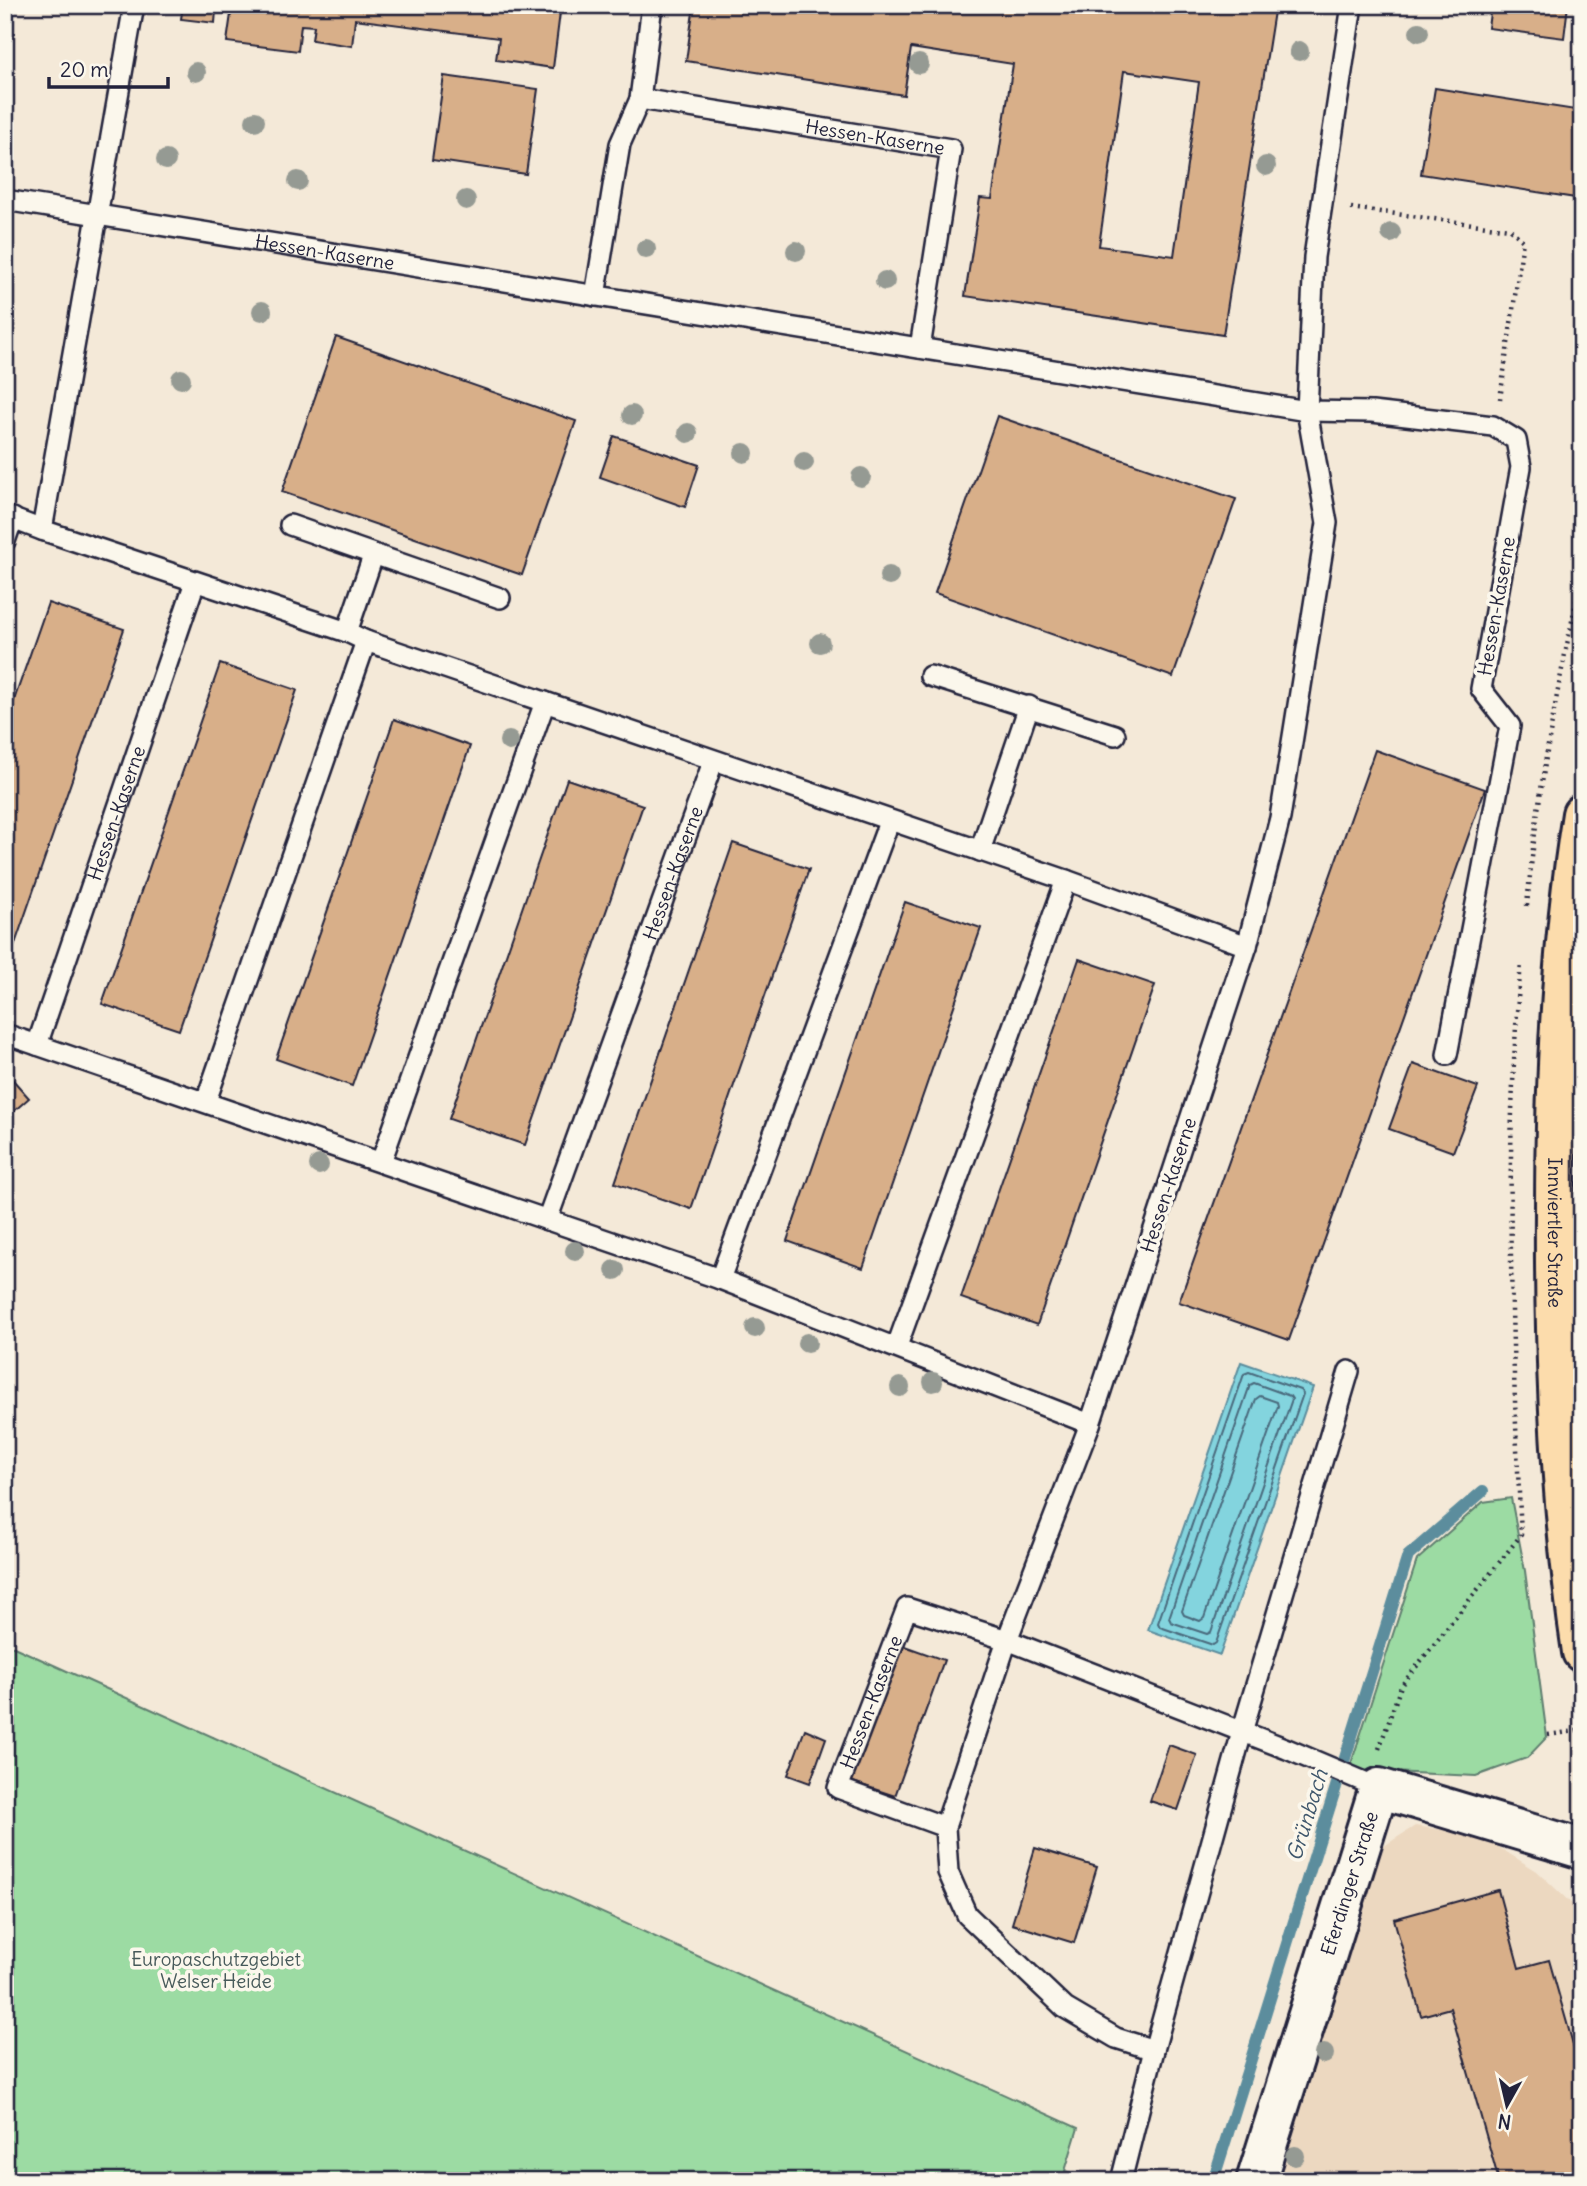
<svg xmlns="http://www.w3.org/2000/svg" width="1587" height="2186" font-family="Delius,sans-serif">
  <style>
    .built { fill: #ecd8c0 }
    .green { fill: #9cdba3; stroke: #5f7e6f; stroke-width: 2 }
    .water { fill: #83d4de; stroke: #5c8d9d; stroke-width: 2 }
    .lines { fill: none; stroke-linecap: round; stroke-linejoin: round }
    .shore { stroke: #49697c; stroke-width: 2 }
    .stream { stroke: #5c8d9d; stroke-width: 12 }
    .building { fill: #d8af89; stroke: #22223b; stroke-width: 2; fill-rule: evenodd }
    .service-casing { stroke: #22223b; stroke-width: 24 }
    .minor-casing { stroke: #22223b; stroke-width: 44 }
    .primary-casing { stroke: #22223b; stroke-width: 44 }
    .path { stroke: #22223b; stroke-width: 4.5; stroke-dasharray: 2 5; stroke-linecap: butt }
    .service { stroke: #fbf7ec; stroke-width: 19 }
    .minor { stroke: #fbf7ec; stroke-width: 38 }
    .primary { stroke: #fcdcac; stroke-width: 38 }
    .tree { fill: #959a93 }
    .labels { text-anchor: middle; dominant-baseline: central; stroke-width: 7; stroke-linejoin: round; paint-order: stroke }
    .street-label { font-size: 19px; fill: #22223b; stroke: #fbf7ec }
    .park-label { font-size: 19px; fill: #475a5a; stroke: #fbf7ec }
    .water-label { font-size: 21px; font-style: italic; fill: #3f576c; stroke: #fbf7ec }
  </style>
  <rect width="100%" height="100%" fill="#f4e9d8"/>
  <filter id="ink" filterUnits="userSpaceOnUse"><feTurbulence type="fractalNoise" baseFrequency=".0143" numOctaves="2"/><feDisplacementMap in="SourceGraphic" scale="14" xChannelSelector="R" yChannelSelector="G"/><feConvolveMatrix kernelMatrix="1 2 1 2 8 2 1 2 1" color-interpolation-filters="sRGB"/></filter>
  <g filter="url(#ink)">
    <path class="built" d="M1415,1826L1479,1835L1537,1871L1574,1906L1582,1919V2181H1277L1367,1857Z"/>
    <path class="green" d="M1511,1498L1525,1571L1547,1737L1527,1758L1476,1776L1349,1770L1417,1560L1483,1502Z
      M5,1643L1078,2128L1065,2171L1096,2181H5Z"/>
    <path class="water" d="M1241,1362L1313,1387L1220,1655L1148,1630Z"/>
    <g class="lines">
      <path class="shore" d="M1249,1372L1300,1390L1303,1394L1216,1643L1213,1645L1160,1627L1158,1623L1244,1374Z
        M1254,1383L1290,1396L1292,1399L1211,1632L1207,1634L1171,1622L1169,1618L1250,1385Z
        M1260,1396L1277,1402L1278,1406L1204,1618L1200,1621L1184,1615L1182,1611L1256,1399Z"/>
      <path class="stream" d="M1213,2181L1408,1556L1483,1491"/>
    </g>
    <path class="building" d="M183,5H561L553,68L496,60L499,38L355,19L352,46L312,40L314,26L301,25L298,51L227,42L231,14L216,11L215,23L181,19Z
      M694,5H1275L1223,335L965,296L980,198L992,199L1013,64L911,48L904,95L686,61ZM1124,71L1199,82L1174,256L1099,246Z
      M1491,5H1568L1564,38L1488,28Z
      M444,76L538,89L526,174L432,160Z
      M1435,88L1582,111V199L1421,174Z
      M336,337L576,421L522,575L282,492Z
      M997,416L1236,499L1173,677L935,593Z
      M614,436L699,465L685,507L600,477Z
      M48,603L124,629L6,970L5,726Z
      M220,664L297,690L179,1030L102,1004Z
      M394,719L470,746L352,1086L276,1059Z
      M1375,750L1485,789L1289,1340L1179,1302Z
      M567,779L643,805L525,1145L449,1119Z
      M733,843L809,869L691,1209L615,1183Z
      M905,902L981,928L863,1268L787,1241Z
      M1079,959L1155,985L1037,1325L961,1298Z
      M1413,1064L1478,1087L1453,1152L1389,1129Z
      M5,1071L29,1098L5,1119Z
      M896,1643L944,1660L895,1796L847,1780Z
      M805,1729L826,1738L810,1783L788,1775Z
      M1169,1745L1197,1755L1178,1810L1150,1801Z
      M1035,1848L1097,1867L1074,1943L1012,1924Z
      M1498,1890L1519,1968L1549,1960L1582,2076V2181H1499L1450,2008L1421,2016L1394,1919Z"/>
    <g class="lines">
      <g class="service-casing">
        <g id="service">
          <path d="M134,5L42,530L347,632L366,641L1066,880L1247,946"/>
          <path d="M1352,5L1314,257L1307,411L1327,523L1280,818L1247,946L1090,1424L1007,1640L1287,1749L1379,1788"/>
          <path id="s1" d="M640,99L951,149L920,348"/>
          <path id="s2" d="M5,200L1307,411L1372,412L1493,426L1516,440L1521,467L1481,689L1510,726L1447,1055"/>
          <path d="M595,296L620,144L640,99L652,5"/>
          <path d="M5,516L42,530"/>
          <path d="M290,525L500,598"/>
          <path d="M5,541L13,518"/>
          <path d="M347,632L373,556"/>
          <path d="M930,676L1115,735"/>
          <path d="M980,851L1029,706"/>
          <path d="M5,1034L720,1279L1090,1424"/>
          <path id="s3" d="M37,1045L195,582"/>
          <path d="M206,1101L366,641"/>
          <path d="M381,1162L545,702"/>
          <path id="s4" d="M547,1220L713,762"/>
          <path d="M720,1279L889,822"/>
          <path d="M897,1346L1066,880"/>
          <path id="s5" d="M945,1827L838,1788L907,1608L1007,1640L945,1827L948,1872L967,1915L1065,2008L1116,2038L1154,2050L1121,2181"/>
          <path d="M1154,2050L1242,1732L1349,1371"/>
        </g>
      </g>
      <g class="minor-casing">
        <g id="minor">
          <path id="s6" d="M1256,2181L1379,1788L1582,1849"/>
        </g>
      </g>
      <g class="primary-casing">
        <g id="primary">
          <path id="s7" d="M1582,814C1561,945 1555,1077 1555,1209C1554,1358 1560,1505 1582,1652"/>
        </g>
      </g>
      <path class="path" d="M1351,208L1510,229L1523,241L1500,399
        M1527,906C1537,795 1557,685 1582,576
        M1548,1735L1582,1730
        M1379,1749L1401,1686L1521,1535C1512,1344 1503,1155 1521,964"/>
      <use href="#service" class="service"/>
      <use href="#minor" class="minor"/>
      <use href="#primary" class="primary"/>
    </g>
    <g class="tree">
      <circle cx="1419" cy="32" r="10"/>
      <circle cx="1299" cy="51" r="10"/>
      <circle cx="919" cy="64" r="10"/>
      <circle cx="196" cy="72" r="10"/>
      <circle cx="255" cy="121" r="10"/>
      <circle cx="166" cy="160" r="10"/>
      <circle cx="1266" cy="166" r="10"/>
      <circle cx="298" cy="181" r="10"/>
      <circle cx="466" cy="200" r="10"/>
      <circle cx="1391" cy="233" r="10"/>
      <circle cx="646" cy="249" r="10"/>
      <circle cx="796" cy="251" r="10"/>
      <circle cx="885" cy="281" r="10"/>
      <circle cx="262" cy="311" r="10"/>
      <circle cx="181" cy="379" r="10"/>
      <circle cx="632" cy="415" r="10"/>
      <circle cx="688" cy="433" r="10"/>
      <circle cx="744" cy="453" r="10"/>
      <circle cx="804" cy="462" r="10"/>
      <circle cx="861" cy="477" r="10"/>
      <circle cx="889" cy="576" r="10"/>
      <circle cx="820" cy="643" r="10"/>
      <circle cx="509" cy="741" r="10"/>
      <circle cx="319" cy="1165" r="10"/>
      <circle cx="575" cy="1251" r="10"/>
      <circle cx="615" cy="1270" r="10"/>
      <circle cx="755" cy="1328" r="10"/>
      <circle cx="807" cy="1343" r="10"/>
      <circle cx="933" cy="1382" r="10"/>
      <circle cx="900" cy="1387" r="10"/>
      <circle cx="1324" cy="2054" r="10"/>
      <circle cx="1295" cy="2156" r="10"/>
    </g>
  </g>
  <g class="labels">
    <g class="street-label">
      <text stroke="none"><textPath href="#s1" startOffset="238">Hessen-Kaserne</textPath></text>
      <text stroke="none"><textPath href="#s2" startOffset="324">Hessen-Kaserne</textPath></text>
      <text transform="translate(1496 606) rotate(-80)">Hessen-Kaserne</text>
      <text stroke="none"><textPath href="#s3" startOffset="245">Hessen-Kaserne</textPath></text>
      <text stroke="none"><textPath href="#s4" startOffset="369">Hessen-Kaserne</textPath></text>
      <text transform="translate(1168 1185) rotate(-72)">Hessen-Kaserne</text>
      <text stroke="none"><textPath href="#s7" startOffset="420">Innviertler Straße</textPath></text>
      <text stroke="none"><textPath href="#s5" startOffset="206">Hessen-Kaserne</textPath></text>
      <text stroke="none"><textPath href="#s6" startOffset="312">Eferdinger Straße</textPath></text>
    </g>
    <g class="park-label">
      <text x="216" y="1959">Europaschutzgebiet<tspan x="216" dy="22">Welser Heide</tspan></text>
    </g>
    <g class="water-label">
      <text transform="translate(1307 1815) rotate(-73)">Grünbach</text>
    </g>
  </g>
  <rect width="1587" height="2186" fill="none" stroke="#fbf7ec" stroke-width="28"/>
  <rect x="14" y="14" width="1559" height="2158" fill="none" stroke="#22223b" stroke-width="2.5" filter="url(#ink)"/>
  <g transform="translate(1507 2105) rotate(188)" stroke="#fbf7ec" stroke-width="5" paint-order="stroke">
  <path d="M0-5L12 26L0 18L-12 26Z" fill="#22223b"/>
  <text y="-10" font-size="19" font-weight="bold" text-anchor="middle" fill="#22223b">N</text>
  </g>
  <path d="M49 77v10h119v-10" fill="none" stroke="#22223b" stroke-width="3.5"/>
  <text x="60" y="77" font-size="21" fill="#22223b" stroke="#fbf7ec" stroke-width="5" paint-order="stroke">20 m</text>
</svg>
